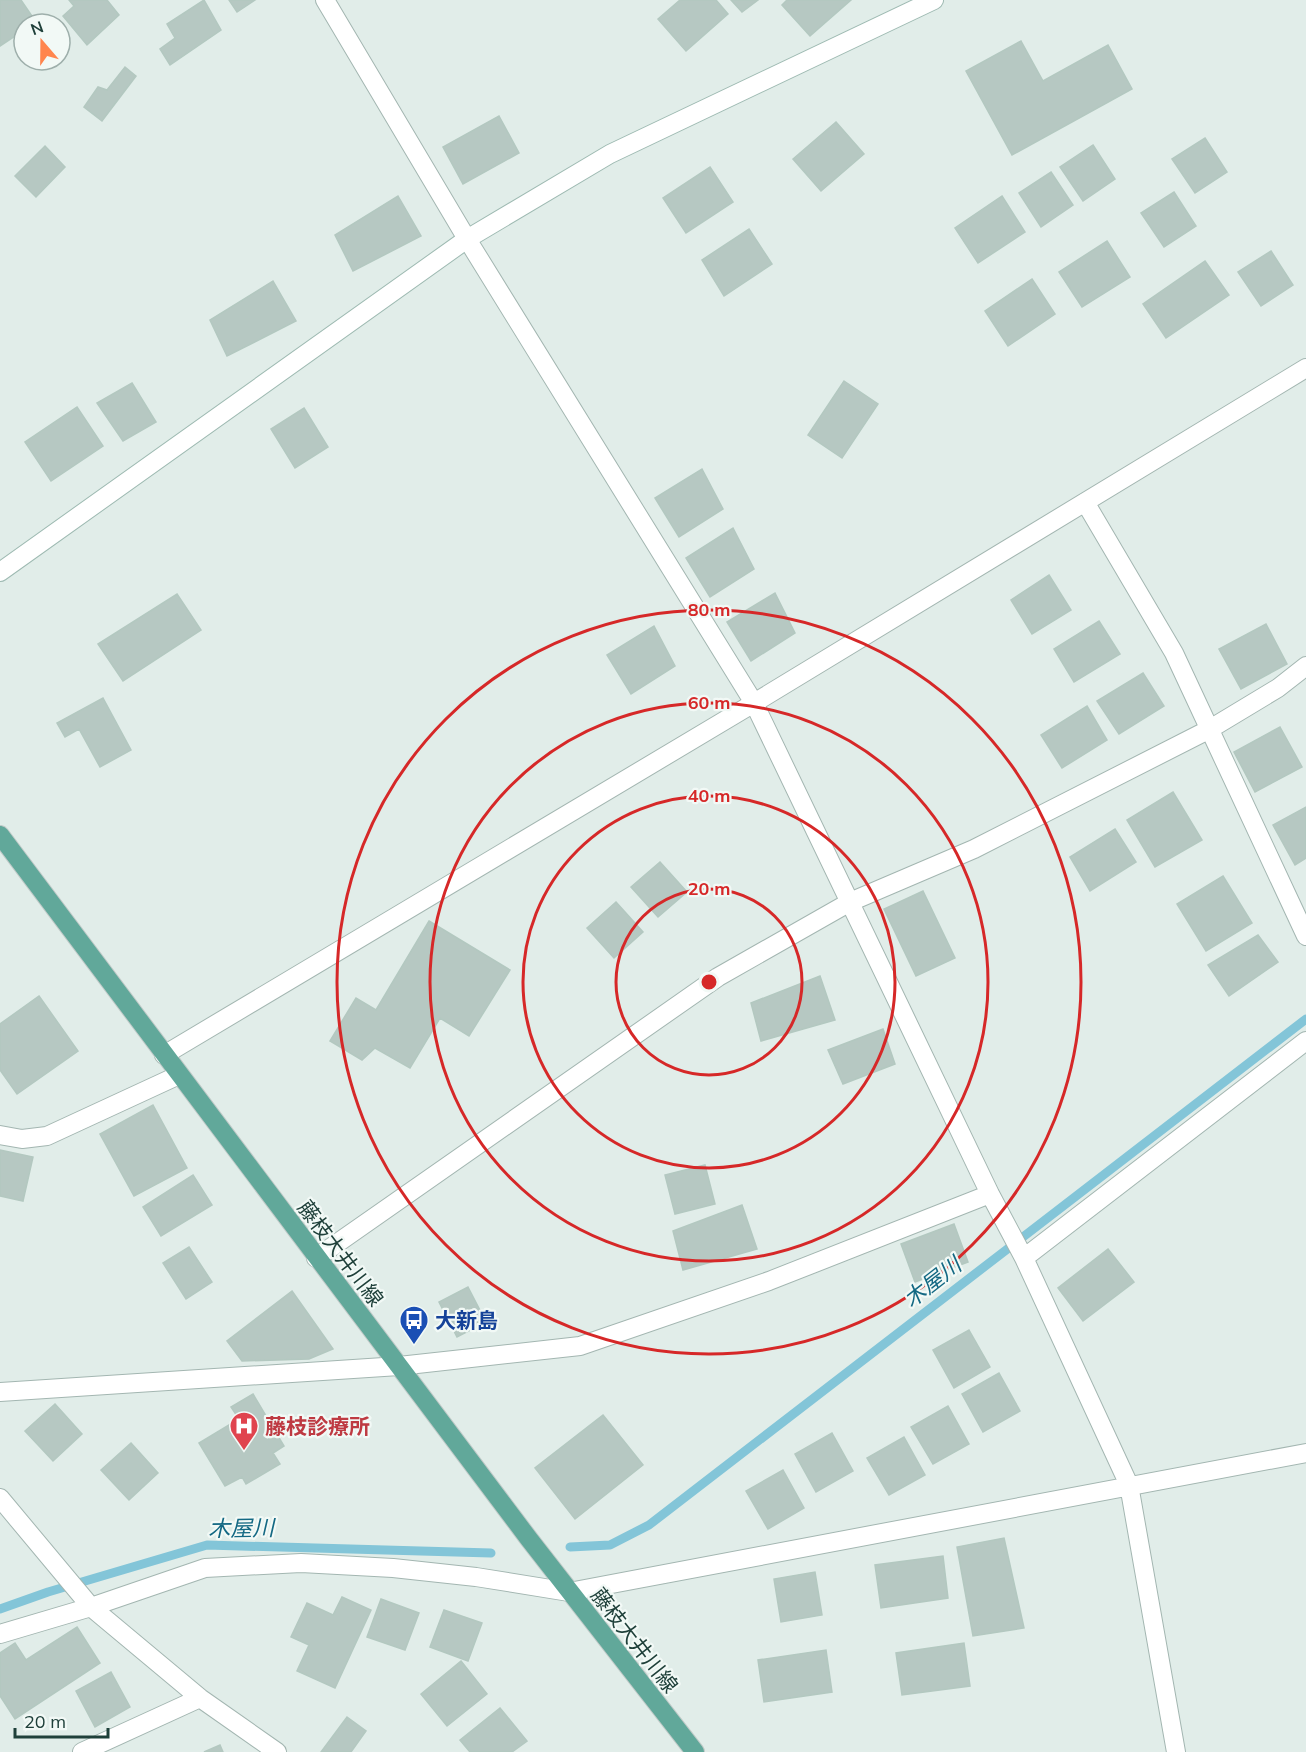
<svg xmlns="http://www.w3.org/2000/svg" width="1306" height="1752" font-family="Mulish,'Noto Sans JP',sans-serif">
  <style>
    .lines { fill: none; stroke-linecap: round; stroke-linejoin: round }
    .stream { stroke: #83c5d8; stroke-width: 9 }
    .building { fill: #b6c8c2; stroke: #b3c8c0; stroke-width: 1.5 }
    .street-casing { stroke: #a3b6b1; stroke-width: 20 }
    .secondary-casing { stroke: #9ebab2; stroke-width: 20 }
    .primary-casing { stroke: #c0cac8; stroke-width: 20 }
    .street { stroke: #fff; stroke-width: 18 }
    .secondary { stroke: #fff; stroke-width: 18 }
    .primary { stroke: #61a89a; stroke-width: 18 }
    .ring { fill: none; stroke: #d62828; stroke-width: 3 }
    .labels { text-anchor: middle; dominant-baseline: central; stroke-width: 4.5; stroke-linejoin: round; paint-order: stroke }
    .street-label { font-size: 21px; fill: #1f403a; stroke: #f2f9f6 }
    .transit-label { font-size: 21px; font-weight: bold; fill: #164399; stroke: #f2f9f6; text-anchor: start }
    .health-label { font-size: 21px; font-weight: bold; fill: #be3a42; stroke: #f2f9f6; text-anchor: start }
    .water-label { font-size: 22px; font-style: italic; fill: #136883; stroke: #f2f9f6 }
    .centre { fill: #d62828; stroke: #f2f9f6; stroke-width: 3 }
    .ring-label { font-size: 18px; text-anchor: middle; font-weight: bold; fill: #d62828; stroke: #f2f9f6; stroke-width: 4.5; stroke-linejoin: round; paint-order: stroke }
  </style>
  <rect width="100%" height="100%" fill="#e1ede9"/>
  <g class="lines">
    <path class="stream" d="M570,1547L610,1545L649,1525L1306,1019
      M0,1609L48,1592L207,1545L491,1553"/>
  </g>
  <path class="building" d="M0,0H21L36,22L32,24H24V30L0,46Z
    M69,0H107L119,15L87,45L63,16L74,6Z
    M204,0L221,30L170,65L160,49L175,38L167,24Z
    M229,0H255L237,12Z
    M680,0H716L728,14L686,51L658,19Z
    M731,0H758L742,12Z
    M787,0H851L810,36L782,5Z
    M1021,41L1043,81L1108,45L1132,89L1012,155L966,71Z
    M125,67L136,76L102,121L84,107L98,87L107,90Z
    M499,116L519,153L463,184L443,147Z
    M836,122L864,154L821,191L793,159Z
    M1205,138L1227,172L1195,193L1172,159Z
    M1093,145L1115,179L1083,201L1060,167Z
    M45,146L65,167L36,197L15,176Z
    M710,167L733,202L686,233L663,198Z
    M1051,172L1073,205L1041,227L1019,193Z
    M1174,192L1196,226L1164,247L1141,213Z
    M398,196L421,236L353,271L335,235Z
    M1002,196L1025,232L978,263L955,228Z
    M749,229L772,264L724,296L702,260Z
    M1107,241L1130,277L1082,307L1059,272Z
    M1271,251L1293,285L1261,306L1238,272Z
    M1205,261L1229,295L1166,338L1143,304Z
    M1032,279L1055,314L1008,346L985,311Z
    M273,281L296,321L227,356L210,320Z
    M844,381L878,404L842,458L808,435Z
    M132,383L156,422L123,441L97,403Z
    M77,407L103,446L51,481L25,442Z
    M304,408L328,447L295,468L271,429Z
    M702,469L723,509L679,537L655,498Z
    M733,528L754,569L710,597L686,558Z
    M1049,575L1071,610L1032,634L1011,600Z
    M775,593L795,633L751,661L727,622Z
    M177,594L201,630L123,681L98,644Z
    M1099,621L1120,654L1074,682L1054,649Z
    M1266,624L1287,664L1241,689L1219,649Z
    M654,626L675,666L631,694L607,655Z
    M1143,673L1164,706L1119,734L1097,701Z
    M103,698L131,750L100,767L79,729L65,737L57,723Z
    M1087,706L1107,740L1062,768L1041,735Z
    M1280,727L1302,767L1255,792L1234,752Z
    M1173,792L1202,840L1155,867L1127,820Z
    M1306,807V858L1295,865L1273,825Z
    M1115,829L1136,862L1090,891L1070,857Z
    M660,862L687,892L658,917L631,887Z
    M1223,876L1252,923L1206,951L1177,904Z
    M923,891L955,958L916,976L884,909Z
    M616,902L643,932L614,958L587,928Z
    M429,921L510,970L469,1036L440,1018L410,1068L375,1048L362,1060L330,1041L356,998L376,1010Z
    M1258,935L1278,962L1229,996L1208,965Z
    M820,976L835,1020L761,1041L751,1003Z
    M39,996L78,1051L17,1094L0,1070V1024Z
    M883,1029L895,1064L843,1084L828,1050Z
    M153,1105L187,1168L134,1196L100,1134Z
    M0,1150L33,1157L23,1201L0,1196Z
    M705,1165L715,1204L675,1214L665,1175Z
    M193,1175L212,1205L161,1236L143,1207Z
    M742,1205L757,1249L683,1270L673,1231Z
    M954,1224L968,1262L915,1282L901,1244Z
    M189,1247L212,1282L186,1299L163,1263Z
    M1108,1249L1134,1282L1083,1321L1058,1288Z
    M468,1287L486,1322L457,1337L439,1302Z
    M292,1291L333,1349L309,1359L242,1361L227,1341Z
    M969,1330L990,1367L954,1388L933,1350Z
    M999,1373L1020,1411L983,1432L962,1394Z
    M253,1394L284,1446L273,1453L280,1464L246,1484L242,1477L225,1486L199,1443L239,1419L231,1407Z
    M55,1404L82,1434L53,1461L25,1431Z
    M948,1406L969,1444L933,1464L911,1427Z
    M603,1415L643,1465L575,1519L535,1468Z
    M832,1433L853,1471L816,1492L795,1454Z
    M904,1437L925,1475L889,1495L867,1458Z
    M131,1443L158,1473L129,1500L101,1470Z
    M783,1470L804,1508L768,1529L746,1491Z
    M1004,1538L1024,1628L973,1636L957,1547Z
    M943,1556L948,1598L881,1608L875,1565Z
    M815,1572L822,1615L781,1622L774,1579Z
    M342,1597L371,1610L335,1688L297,1671L309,1645L291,1637L307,1603L333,1615Z
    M381,1599L419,1613L405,1650L367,1637Z
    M444,1610L482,1623L468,1661L430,1647Z
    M77,1627L100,1663L15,1719L0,1696V1653L15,1643L26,1660Z
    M964,1643L970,1686L902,1695L896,1653Z
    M826,1650L832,1692L764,1702L758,1660Z
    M461,1661L487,1694L447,1726L421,1694Z
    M111,1672L130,1707L95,1727L76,1691Z
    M500,1708L527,1741L512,1752H470L460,1740Z
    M347,1717L366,1731L351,1752H321Z
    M220,1745L223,1752H204Z"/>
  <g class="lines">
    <g class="street-casing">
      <path id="street" d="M325,0L467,239L754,703L990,1194L1024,1258L1129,1485L1176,1752
        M1085,502L1174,653L1306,936
        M164,1055L754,703L1306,368
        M0,1135L22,1139L47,1136L179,1075
        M316,1258L718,977L850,902L974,849L1210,729L1278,688L1306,666
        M1024,1258L1306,1041
        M0,1392L399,1366L580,1346L769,1281L990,1194
        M0,1498L91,1607L200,1698L277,1752
        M0,1634L91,1607L205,1568L301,1563L393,1568L476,1577L569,1592L1306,1453
        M82,1752L200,1698"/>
    </g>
    <g class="secondary-casing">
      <path id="secondary" d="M0,572L467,239L610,154L934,0"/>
    </g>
    <g class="primary-casing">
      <path id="primary" d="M0,835L529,1539L695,1752"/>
    </g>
    <use href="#street" class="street"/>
    <use href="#secondary" class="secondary"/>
    <use href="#primary" class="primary"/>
  </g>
  <g class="ring">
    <circle cx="709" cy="982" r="93"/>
    <circle cx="709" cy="982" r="186"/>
    <circle cx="709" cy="982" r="279"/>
    <circle cx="709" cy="982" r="372"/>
  </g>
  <defs>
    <g id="bus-pin" transform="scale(1.5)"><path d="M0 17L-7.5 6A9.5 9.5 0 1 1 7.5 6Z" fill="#1a4fb4" stroke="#f2f9f6"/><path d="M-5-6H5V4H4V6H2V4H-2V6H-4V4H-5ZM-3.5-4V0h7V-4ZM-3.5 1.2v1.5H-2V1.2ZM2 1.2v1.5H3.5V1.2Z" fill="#fff"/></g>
    <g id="hospital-pin" transform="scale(1.5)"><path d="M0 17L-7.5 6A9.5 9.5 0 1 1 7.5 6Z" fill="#e0444e" stroke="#f2f9f6"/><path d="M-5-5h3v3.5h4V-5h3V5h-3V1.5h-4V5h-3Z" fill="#fff"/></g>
  </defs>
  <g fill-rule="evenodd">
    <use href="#bus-pin" x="414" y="1320"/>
    <use href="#hospital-pin" x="244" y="1426"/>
  </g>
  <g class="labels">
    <g class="street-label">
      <text transform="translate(341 1253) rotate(53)">藤枝大井川線</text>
      <text transform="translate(635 1640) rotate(52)">藤枝大井川線</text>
    </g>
    <g class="transit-label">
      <text x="435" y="1320">大新島</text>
    </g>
    <g class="health-label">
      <text x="265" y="1426">藤枝診療所</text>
    </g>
    <g class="water-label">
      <text transform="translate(932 1282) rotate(-38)">木屋川</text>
      <text transform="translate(241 1528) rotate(-1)">木屋川</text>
    </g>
  </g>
  <circle cx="709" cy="982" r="9" class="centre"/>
  <g class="ring-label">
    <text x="709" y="616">80 m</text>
    <text x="709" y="709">60 m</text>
    <text x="709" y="802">40 m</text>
    <text x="709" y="895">20 m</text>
  </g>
  <g transform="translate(42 42) rotate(340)"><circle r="28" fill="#f2f9f6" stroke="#9eafab" stroke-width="1.5"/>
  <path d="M0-4.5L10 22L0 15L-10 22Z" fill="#ff854e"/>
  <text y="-9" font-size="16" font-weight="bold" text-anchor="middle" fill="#1f403a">N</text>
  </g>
  <path d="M15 1728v9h93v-9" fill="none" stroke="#1f403a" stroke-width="3"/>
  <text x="24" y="1728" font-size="18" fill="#1f403a" stroke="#f2f9f6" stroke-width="4.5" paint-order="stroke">20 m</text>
</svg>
